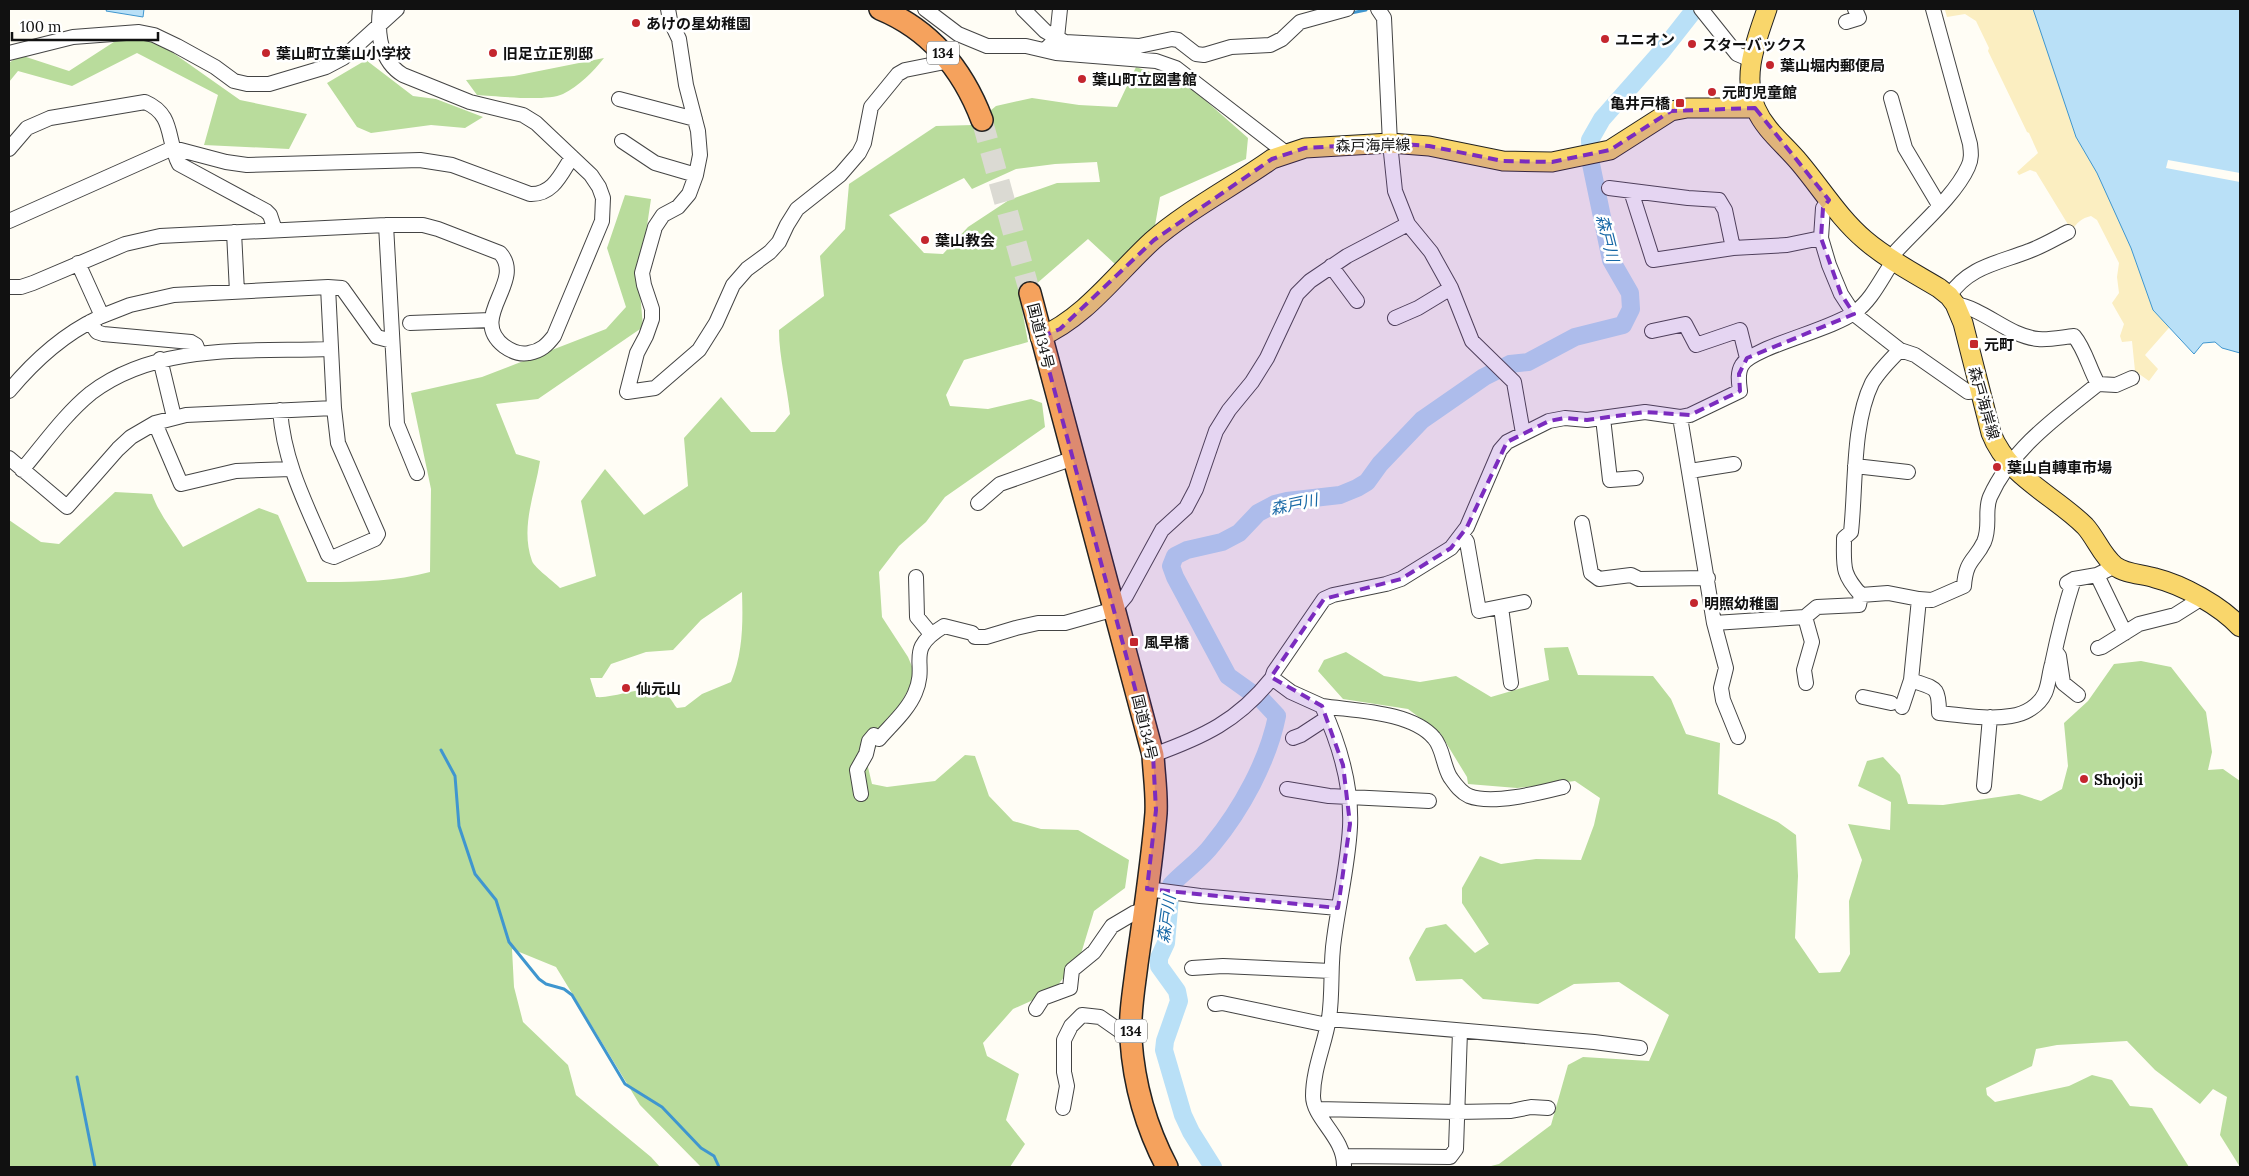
<svg xmlns="http://www.w3.org/2000/svg" width="2249" height="1176" font-family="Lora,'Noto Sans JP',serif">
  <style>
    .forest { fill: #b9dc9c; fill-rule: evenodd }
    .sand { fill: #fbeec1 }
    .water { fill: #b9e0f7; stroke: #3f96cf }
    .pier { fill: #fffdf5 }
    .lines { fill: none; stroke-linecap: round; stroke-linejoin: round }
    .stream { stroke: #3f96cf; stroke-width: 3 }
    .river { stroke: #b9e0f7; stroke-width: 18 }
    .highway-tunnel { stroke: #dbdad3; stroke-width: 21; stroke-dasharray: 21 11; stroke-linecap: butt }
    .minor-casing { stroke: #444; stroke-width: 16 }
    .major-casing { stroke: #222; stroke-width: 21 }
    .highway-casing { stroke: #222; stroke-width: 24 }
    .minor { stroke: #fff; stroke-width: 14 }
    .major { stroke: #f9d66b; stroke-width: 19 }
    .highway { stroke: #f5a25d; stroke-width: 21 }
    .marked { fill: #7b2cbf; fill-opacity: 0.2; stroke: #7b2cbf; stroke-width: 4; stroke-dasharray: 10 6; stroke-linejoin: round }
    .poi-dot { fill: #c4262e; stroke: #fff; stroke-width: 2 }
    .labels { text-anchor: middle; dominant-baseline: central; stroke-width: 5; stroke-linejoin: round; paint-order: stroke }
    .shield { fill: #fff; stroke: #585858; stroke-width: 1 }
    .shield-label { font-size: 14px; font-weight: bold; fill: #111 }
    .poi-label { font-size: 15px; font-weight: bold; fill: #111; stroke: #fff; text-anchor: start }
    .street-label { font-size: 15px; fill: #111; stroke: #fff }
    .water-label { font-size: 16px; font-style: italic; fill: #1768a6; stroke: #fff }
  </style>
  <rect width="100%" height="100%" fill="#fffdf5"/>
  <path class="forest" d="M120,38H152L240,100L307,114L289,149L204,145L218,95L137,53L72,86L18,71L9,82V63L20,55L69,71Z
    M604,58C593,72 579,86 563,94C546,102 497,96 477,95L466,80L514,76Z
    M366,60L413,96L436,99L483,117L465,128L431,125L371,133L357,127L327,83Z
    M1136,67L1189,86L1248,138L1246,159L1160,197L1154,231L1115,264L1088,239L1020,298L1028,342L964,360L946,395L950,406L988,409L1031,399L1042,403L1045,427L945,497L926,522L899,546L879,572L882,617L908,657L916,676L867,763L872,784L887,787L935,781L965,755L975,756L989,796L1013,821L1041,829L1078,830L1129,860L1125,888L1094,911L1080,957L1053,991L1013,1009L983,1043L987,1056L1019,1074L1006,1120L1025,1144L1010,1167H701L640,1105L556,967L512,949L514,987L523,1022L568,1065L576,1095L651,1157L660,1167H9V520L41,542L59,544L115,492L152,494C159,514 172,529 183,547L259,508L278,515L307,582C348,582 390,583 430,572L431,489L411,393L482,377L606,329L626,307L607,248L625,195L651,199L639,280L643,327L538,399L496,404L516,454L540,461C535,494 520,527 532,561C535,568 553,581 560,588L596,576L581,501L605,469L644,515L688,486L684,438L721,397L751,432H775L790,414C787,385 779,358 779,330L824,296L820,256L845,229L849,184L936,126L973,125L996,106L1032,98L1079,105L1117,107ZM1097,162L1100,182L1057,183L1009,200L968,227L943,254L924,253L889,215L964,178L972,189L1016,169L1055,164ZM742,592C743,623 743,653 731,682L702,694L685,707L677,708C674,705 671,698 667,695C647,681 618,699 596,697L590,678H602L611,664L646,652L673,650L701,620Z
    M1568,647L1578,675L1653,676L1671,699L1686,734L1720,743L1718,794L1778,822L1796,835L1798,876L1795,938L1819,973L1840,972L1850,954L1849,901L1862,860L1848,824L1890,830L1891,802L1858,786L1867,761L1883,757L1900,775L1908,804L1943,805L2019,794L2041,801L2062,789L2068,766L2064,723L2088,701L2114,664L2141,661L2171,667L2206,712L2212,752L2208,770L2223,769L2240,781V1167L2220,1135L2227,1097L2213,1089L2200,1104L2155,1070L2127,1041L2057,1045L2036,1049L2032,1066L1986,1088L1987,1095L1995,1102L2069,1086L2092,1075L2112,1080L2130,1106L2152,1108L2189,1167H1487L1499,1164L1551,1125L1568,1065L1583,1057L1649,1061L1669,1015L1619,982L1574,984L1538,1004L1483,999L1462,979L1416,981L1409,958L1426,928L1446,924L1475,953L1489,944L1462,903V888L1480,856L1501,864L1536,859L1581,860L1594,825L1600,798L1575,781L1517,788L1468,784L1467,777L1440,733L1408,709L1343,699L1318,671L1324,660L1346,652L1384,676L1420,682L1456,676L1491,697L1549,680L1544,648Z"/>
  <path class="sand" d="M1950,9H2047L2175,321L2145,355L2158,369L2149,381L2135,371L2132,341L2122,342L2120,336L2124,324L2112,303L2119,293L2117,277L2119,263L2097,220L2091,216C2082,218 2076,223 2072,231L2036,172L2030,170L2019,175L2017,172L2038,153L2029,133L2027,132L1988,51L1989,48L1976,21L1965,14L1947,17L1945,10Z"/>
  <path class="water" d="M107,9H144L143,17L106,11Z
    M2033,9H2240V353L2222,348L2215,342L2203,343L2194,354L2153,310L2131,248L2097,173L2076,137Z"/>
  <path class="pier" d="M2168,160L2240,173V182L2166,168Z"/>
  <g class="lines">
    <path class="stream" d="M1351,13L1366,10
      M441,750L455,776L459,826L475,874L496,900L509,942L539,979L546,984L564,989L572,995L625,1084L662,1107L701,1148L714,1156L719,1167
      M77,1077L95,1167
      M1209,1167L1213,1166"/>
    <path class="river" d="M1213,1167L1191,1132L1183,1115L1164,1050L1165,1041L1179,1001L1177,991L1159,966V958L1166,943L1171,885C1184,871 1201,860 1212,845C1241,810 1268,761 1277,716L1263,701L1228,676L1175,577L1171,566L1175,556L1187,550L1222,542L1239,533L1258,513L1275,504L1287,501L1340,495L1357,488L1367,482L1380,464L1422,420L1484,377L1510,364L1528,362L1575,337L1623,325L1631,309L1630,293L1611,260L1591,164L1590,140L1602,119L1662,51L1695,9"/>
    <path class="highway-tunnel" d="M982,120L1030,293"/>
    <g class="minor-casing">
      <path id="minor" d="M668,9L670,20L679,39L686,85L698,131L700,155L696,175L689,194L678,207L663,215L655,227L642,273L644,285L652,309V319L646,336L637,353L627,392L655,388L699,350L716,323L733,285L747,269L770,252L779,242L787,225L797,209L840,175L859,153L864,143L871,107L898,74L905,70L950,61
        M925,9L958,34L987,46H1026L1056,53L1156,61L1176,68L1286,153
        M1023,9L1045,31L1057,38L1060,9
        M1378,9L1384,18L1390,143L1395,191L1408,224L1431,252L1451,288L1472,341L1514,382L1523,433
        M1701,9L1737,54L1751,60
        M1846,22L1859,18L1855,9
        M1046,49L1057,38L1065,42L1139,46L1172,39L1178,40L1196,54L1204,55L1231,47L1270,45L1282,39L1300,22L1347,9
        M9,53L73,37L139,32L154,35L177,46L215,67L234,81L247,84H269L326,67L343,58L397,9
        M1891,98L1905,148L1939,205
        M619,99L695,119
        M622,141L655,163L696,175
        M9,149L27,128L50,118L145,102C175,115 166,139 179,164L266,211L270,215L275,230
        M1609,188L1688,198L1719,200L1725,210L1733,248L1787,245L1821,238
        M1631,191L1653,260L1733,248
        M1829,200L1823,208L1821,238L1829,265L1841,294L1854,314L1900,350L1915,355L1968,392L1980,391
        M9,221L173,148L226,162L247,165L420,160L452,165L530,194C553,195 561,174 572,157
        M386,225L397,424L417,473
        M234,232L237,292
        M1890,258C1913,231 1954,198 1968,167C1972,159 1971,152 1970,144L1933,9
        M78,263L102,316L130,305L174,295L328,287L334,408L338,443L378,534L375,539L334,557L328,555C307,506 284,464 280,410
        M1331,266L1357,301
        M9,287H21L33,283L125,244L160,236L386,225H423L438,229L500,253C526,282 467,317 504,346C511,351 520,355 529,353C541,351 547,345 554,336L602,221L603,198L599,187L591,175L536,123L523,115L470,102L403,75C380,61 377,33 380,9
        M328,287L342,288L377,337L392,341
        M1949,296C1969,266 1999,263 2029,251C2043,246 2056,238 2068,232
        M1955,304C1985,309 2008,336 2038,339C2050,340 2063,337 2074,336C2085,349 2089,368 2098,384L2116,385L2132,378
        M1395,318L1418,308L1451,288
        M90,322L97,332L103,334L191,342L196,345L199,353
        M410,323L491,320
        M1652,331L1685,324L1696,345L1740,330L1747,358
        M160,359L174,417
        M9,391C34,361 62,335 98,318
        M1680,417L1714,623L1726,668L1721,688L1723,700L1738,737
        M1603,418L1610,480L1636,478
        M155,423L181,484L236,471L291,469
        M9,458L67,507L118,449L131,437L155,423L186,415L334,408
        M1855,466L1908,472
        M22,470C44,444 65,414 91,393C158,342 251,352 331,349
        M1690,471L1734,464
        M978,503L1000,484L1074,458
        M1582,523L1591,573L1599,579L1631,575L1639,579L1708,578
        M1462,534L1467,542L1479,611L1524,602
        M2097,575L2125,633
        M916,577L917,617L931,634
        M2067,583L2074,579L2097,575L2115,566
        M1861,595L1888,593L1919,599
        M1501,607L1511,683
        M1805,617L1817,607L1859,605L1861,595C1841,573 1844,566 1844,538L1851,532C1856,487 1852,424 1872,383C1879,371 1890,360 1900,350
        M1714,623L1805,617L1812,642L1804,670L1806,683
        M2098,648L2102,647L2139,624L2175,615L2202,598
        M2056,652L2059,656L2063,683L2078,695
        M1272,678L1274,672L1324,599L1333,595L1386,584L1401,579L1451,548L1467,527L1500,450L1507,442L1549,421L1565,418L1587,420L1645,412L1680,417L1690,415L1740,391C1739,383 1737,373 1742,365C1752,347 1832,330 1855,312C1872,300 1882,277 1894,260
        M1911,680C1935,689 1939,685 1939,713C1962,715 1988,720 2011,716C2025,714 2039,706 2045,693C2049,684 2049,674 2052,664C2058,635 2065,607 2074,579
        M1863,697L1891,703
        M1322,706C1354,711 1411,711 1434,738C1443,748 1443,765 1450,777C1455,784 1460,792 1469,796C1492,805 1539,793 1563,787
        M1902,707L1911,680L1919,599L1932,600L1964,586C1966,559 1975,561 1984,542C1991,525 1984,511 1990,497C2012,448 2058,416 2098,384
        M1293,738L1301,735L1327,718
        M1153,755C1203,737 1238,721 1272,678L1291,692L1322,706C1339,743 1352,785 1350,827C1348,865 1339,901 1334,939C1330,965 1333,992 1329,1018C1325,1044 1313,1069 1313,1096C1313,1119 1345,1137 1344,1167
        M1984,786L1990,717
        M1287,789L1329,796L1429,801
        M861,794L857,770L866,754L869,741L874,735L879,739C891,725 908,710 915,693C929,661 903,651 944,626L972,633L975,637H986L1016,628L1038,623H1065L1115,609L1126,596L1162,530L1186,508L1196,489L1216,431L1229,410L1252,382L1267,358L1297,294L1310,281L1347,256L1408,224
        M1147,889L1200,896L1338,908
        M1192,968L1223,966L1331,971
        M1215,1004L1222,1003L1327,1025
        M1036,1009L1043,998L1070,988L1072,970L1094,952L1112,926L1134,913L1144,910
        M1329,1019L1594,1042L1640,1048
        M1063,1108L1067,1086L1064,1072V1040L1071,1026L1082,1015L1100,1017L1130,1038
        M1317,1109L1457,1112L1511,1111L1531,1107L1548,1108
        M1344,1156L1450,1157L1456,1149L1460,1031"/>
    </g>
    <g class="major-casing">
      <path id="major" d="M1767,9C1757,39 1741,76 1756,109C1765,130 1784,144 1799,162C1821,188 1839,218 1865,240C1887,259 1914,273 1939,288L1949,296L1955,304L1963,323L1991,433C2008,477 2054,495 2085,526C2096,538 2102,556 2115,566C2125,574 2143,574 2155,578C2183,585 2221,606 2240,627
        M1040,337C1085,318 1117,273 1152,241C1186,211 1234,186 1272,159L1305,148L1390,143L1429,146L1503,161L1552,162L1610,150L1671,111L1687,108H1755"/>
    </g>
    <g class="highway-casing">
      <path id="highway" d="M880,9C931,30 963,70 982,120
        M1030,293L1153,755C1154,775 1157,793 1156,813C1152,863 1144,914 1137,964C1134,989 1129,1015 1131,1040C1134,1085 1146,1127 1167,1167"/>
    </g>
    <use href="#minor" class="minor"/>
    <use href="#major" class="major"/>
    <use href="#highway" class="highway"/>
  </g>
  <path class="marked" d="M1755,108L1829,200L1823,208L1821,238L1841,294L1854,314L1747,358L1739,374L1740,391L1690,415L1645,412L1587,420L1565,418L1549,421L1507,442L1467,527L1451,548L1401,579L1324,599L1271,677L1322,706L1343,765L1350,824L1338,908L1147,889L1156,810L1153,755L1040,337L1060,329L1154,240L1272,159L1305,148L1390,143L1429,146L1503,161L1552,162L1610,150L1671,111Z"/>
  <g class="poi-dot">
    <circle cx="636" cy="23" r="5"/>
    <circle cx="1605" cy="39" r="5"/>
    <circle cx="1692" cy="44" r="5"/>
    <circle cx="266" cy="53" r="5"/>
    <circle cx="493" cy="53" r="5"/>
    <circle cx="1770" cy="65" r="5"/>
    <circle cx="1082" cy="79" r="5"/>
    <circle cx="1712" cy="92" r="5"/>
    <rect x="1675" y="98" width="10" height="10" rx="2.5"/>
    <circle cx="925" cy="240" r="5"/>
    <rect x="1969" y="339" width="10" height="10" rx="2.5"/>
    <circle cx="1997" cy="467" r="5"/>
    <circle cx="1694" cy="603" r="5"/>
    <rect x="1129" y="637" width="10" height="10" rx="2.5"/>
    <circle cx="626" cy="688" r="5"/>
    <circle cx="2084" cy="779" r="5"/>
  </g>
  <g class="labels">
    <g class="shield">
      <rect x="927" y="41.5" width="32" height="23" rx="4"/>
      <rect x="1115" y="1019.5" width="32" height="23" rx="4"/>
    </g>
    <g class="shield-label">
      <text x="943" y="53">134</text>
      <text x="1131" y="1031">134</text>
    </g>
    <g class="poi-label">
      <text x="646" y="23">あけの星幼稚園</text>
      <text x="1615" y="39">ユニオン</text>
      <text x="1702" y="44">スターバックス</text>
      <text x="276" y="53">葉山町立葉山小学校</text>
      <text x="503" y="53">旧足立正別邸</text>
      <text x="1780" y="65">葉山堀内郵便局</text>
      <text x="1092" y="79">葉山町立図書館</text>
      <text x="1722" y="92">元町児童館</text>
      <text x="1670" y="103" text-anchor="end">亀井戸橋</text>
      <text x="935" y="240">葉山教会</text>
      <text x="1984" y="344">元町</text>
      <text x="2007" y="467">葉山自轉車市場</text>
      <text x="1704" y="603">明照幼稚園</text>
      <text x="1144" y="642">風早橋</text>
      <text x="636" y="688">仙元山</text>
      <text x="2094" y="779">Shojoji</text>
    </g>
    <g class="street-label">
      <text transform="translate(1373 145) rotate(-1)">森戸海岸線</text>
      <text transform="translate(1041 336) rotate(76)">国道134号</text>
      <text transform="translate(1984 403) rotate(74)">森戸海岸線</text>
      <text transform="translate(1145 727) rotate(77)">国道134号</text>
    </g>
    <g class="water-label">
      <text transform="translate(1608 238) rotate(76)">森戸川</text>
      <text transform="translate(1294 504) rotate(-12)">森戸川</text>
      <text transform="translate(1166 919) rotate(-82)">森戸川</text>
    </g>
  </g>
  <rect width="2249" height="1176" fill="none" stroke="#111111" stroke-width="20"/>
  <path d="M12 32v8h146v-8" fill="none" stroke="#111111" stroke-width="2.5"/>
  <text x="20" y="32" font-size="15" fill="#111111" stroke="#ffffff" stroke-width="4" paint-order="stroke">100 m</text>
</svg>
